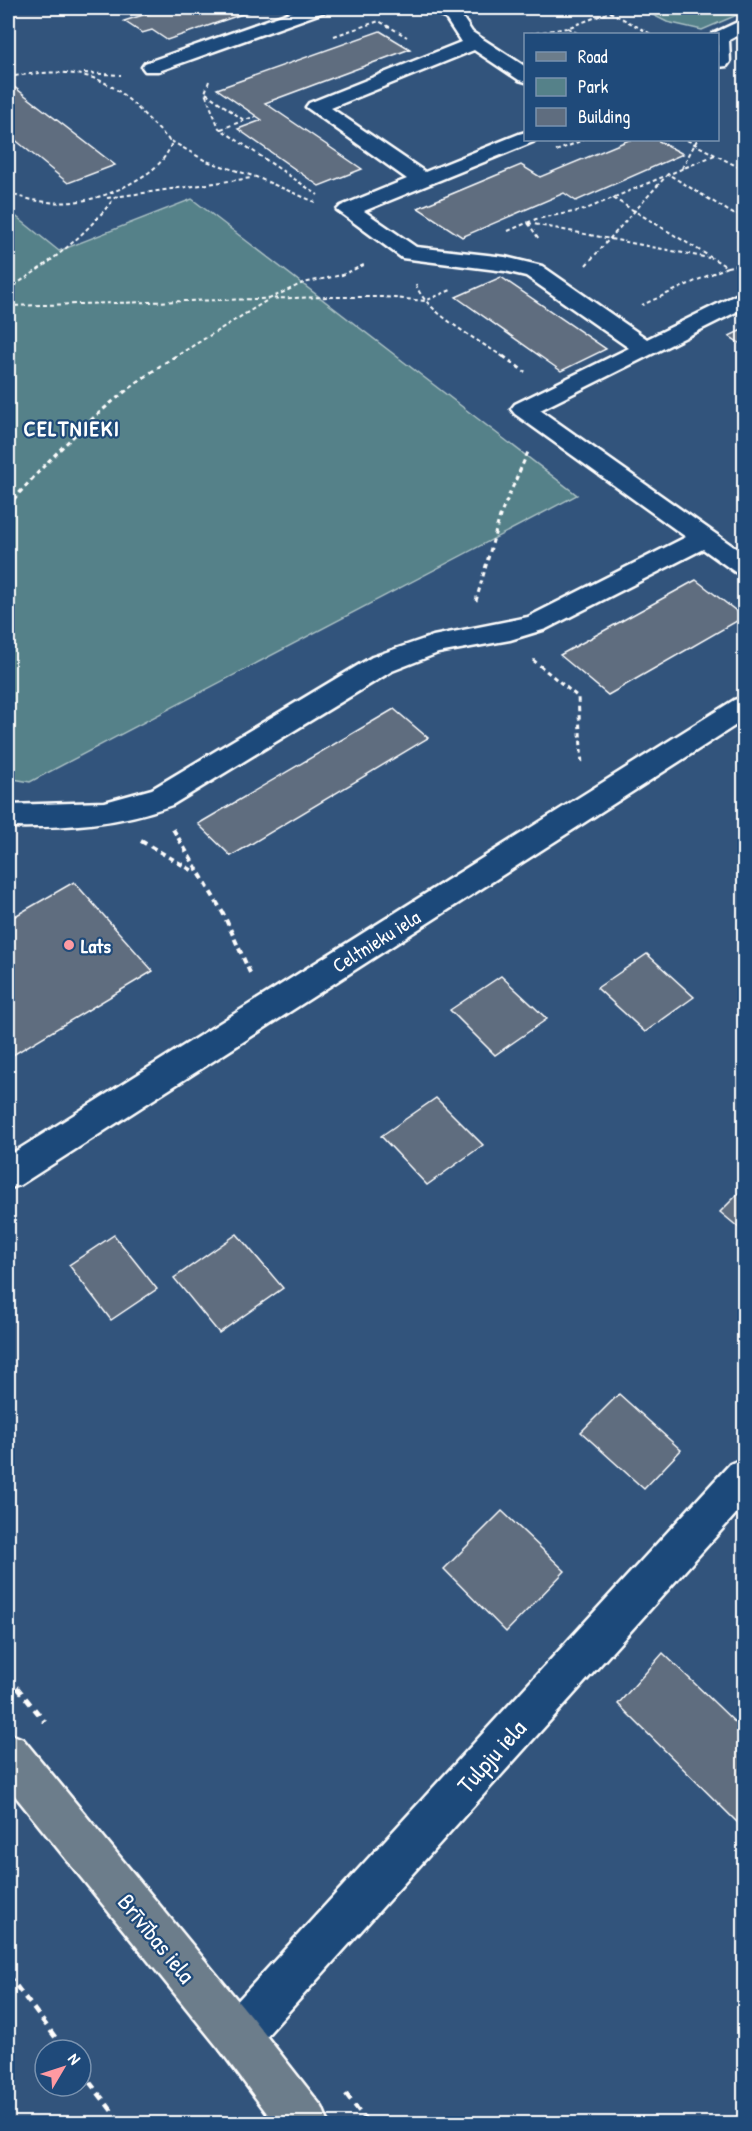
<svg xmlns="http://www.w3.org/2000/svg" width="752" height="2131" font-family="'Patrick Hand',sans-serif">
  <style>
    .green { fill: #558189; stroke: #aac0c4; stroke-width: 1.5 }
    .building { fill: #5f6d7f; stroke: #fff; stroke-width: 1.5 }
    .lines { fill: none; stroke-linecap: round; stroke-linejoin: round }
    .minor-casing { stroke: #fff; stroke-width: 5 }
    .major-casing { stroke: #fff; stroke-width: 5 }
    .path-far3 { stroke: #fff; stroke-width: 2; stroke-dasharray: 4 3; stroke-linecap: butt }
    .path-far2 { stroke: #fff; stroke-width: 3; stroke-dasharray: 4.5 4; stroke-linecap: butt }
    .path-far1 { stroke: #fff; stroke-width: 4; stroke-dasharray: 6 4.5; stroke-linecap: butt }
    .path { stroke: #fff; stroke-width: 4.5; stroke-dasharray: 8 6; stroke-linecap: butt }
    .minor { fill: #1f4a7a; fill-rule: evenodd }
    .major { fill: #6c7d8b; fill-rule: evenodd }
    .poi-dot { fill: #ff9aa2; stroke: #1f4a7a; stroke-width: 2 }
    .labels { text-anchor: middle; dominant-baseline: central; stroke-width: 4.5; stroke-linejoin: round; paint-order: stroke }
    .street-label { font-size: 20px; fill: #fff; stroke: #1f4a7a }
    .poi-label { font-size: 20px; font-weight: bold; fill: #fff; stroke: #1f4a7a; text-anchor: start }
    .far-district-label { font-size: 22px; font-weight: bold; letter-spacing: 1.5px; fill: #fff; stroke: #1f4a7a }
    .near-street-label { font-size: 24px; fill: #fff; stroke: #1f4a7a }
  </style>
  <rect width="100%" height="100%" fill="#32547c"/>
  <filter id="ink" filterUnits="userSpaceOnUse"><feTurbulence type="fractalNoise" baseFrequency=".0167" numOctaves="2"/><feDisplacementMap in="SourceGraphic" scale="12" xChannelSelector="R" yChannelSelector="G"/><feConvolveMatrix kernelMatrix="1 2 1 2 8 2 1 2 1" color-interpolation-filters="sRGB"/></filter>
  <g filter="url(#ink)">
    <path class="green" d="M639,8H744V12L702,30L667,22Z
      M192,199L577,495L30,782L8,778V210L59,251Z"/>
    <path class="building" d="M165,8H260L167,40L152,30L142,33L124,21Z
      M380,31L410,49L265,103L362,169L319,186L238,129L262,120L217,89Z
      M8,83H9L115,165L68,183L8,134Z
      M629,140H657L683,154L576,201L564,193L462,237L418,208L521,165L540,177Z
      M501,277L606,349L561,371L456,297Z
      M744,329V346L729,336Z
      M696,580L744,617L608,695L560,655Z
      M394,709L428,738L231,856L198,824Z
      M74,882L153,971L8,1058V920Z
      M647,954L694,997L645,1032L597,988Z
      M501,976L547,1019L495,1055L450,1010Z
      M436,1098L483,1145L427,1185L381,1136Z
      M744,1188V1232L720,1212Z
      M237,1234L283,1288L219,1333L174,1278Z
      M114,1235L157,1289L111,1320L69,1265Z
      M619,1394L681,1450L644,1489L581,1432Z
      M502,1511L565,1571L506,1632L444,1569Z
      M663,1653L744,1731V1817L739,1824L618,1704Z"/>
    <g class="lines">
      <g class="minor-casing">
        <path id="minor" d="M302,8H327L324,12L159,71H145L142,67L145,63Z
          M432,8H453L459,12L472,32L526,67V82L519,80L474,50L331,108L425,172L519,134L526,132V140H535L533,142L364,211L416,247L505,257L542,266L647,339L736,295L744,293V308L540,410L744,554V574L735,572L703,549L546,629L510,640L438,653L392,671L172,805C118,825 65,828 8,827V805L105,802L152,789L372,657L433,636L528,617L686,537L515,414L511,409L515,404L629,348L526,276L505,271L402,258L337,210L341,206L407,179L306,107L309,103L461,42L446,19Z
          M744,19V32L729,40L730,62L727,66L718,67V34H712Z
          M744,697V720L20,1185L8,1189V1156L734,700Z
          M744,1458V1505L253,2051L237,2058L221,2051L214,2035L221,2019L730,1464Z"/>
      </g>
      <g class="major-casing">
        <path id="major" d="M8,1733L23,1739L253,2019L322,2107L329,2124H275L221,2051L8,1787Z"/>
      </g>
      <path class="path-far3" d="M568,28L579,34
        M529,34L567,28L610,12L651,34
        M334,36L379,21L407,37
        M84,73L121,75
        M8,77C45,71 89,67 121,93C138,107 153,124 168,139L171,145C165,160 154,170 140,178C98,204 54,210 8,193
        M209,81L205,93L219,128L318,195
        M206,93L245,121
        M221,129L256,116
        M687,140L744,170
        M171,141L206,161L256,177L315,202
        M556,151L583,140
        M682,168L697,140
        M107,198L251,178
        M613,198L727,267L642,305
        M528,223L709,258
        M528,223L539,239
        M508,231L536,219L584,210L715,155
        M586,265L668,174L735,215L744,213
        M727,267L744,264
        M416,284C423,311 481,342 505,358
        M8,289C50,264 86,235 116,196
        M8,306L328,297H384L425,301L451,290
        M173,358L271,298L303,283L342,275L366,264"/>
      <path class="path-far2" d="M503,356L525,372
        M8,506C58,448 110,397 176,356
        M476,601L500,516L528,452
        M533,660L578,697L582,766"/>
      <path class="path-far1" d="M173,829L223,913L251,975
        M141,841L195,872"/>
      <path class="path" d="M8,1676L45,1722
        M8,1975L65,2050
        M81,2071L122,2124
        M346,2094L369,2124"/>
      <use href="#minor" class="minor"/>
      <use href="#major" class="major"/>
    </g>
  </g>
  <circle class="poi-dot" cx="69" cy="945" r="6"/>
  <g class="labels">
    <g class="street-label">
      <text transform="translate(376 941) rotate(-32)">Celtnieku iela</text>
    </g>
    <g class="poi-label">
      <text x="81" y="945">Lats</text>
    </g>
    <g class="far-district-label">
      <text x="72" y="428">CELTNIEKI</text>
    </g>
    <g class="near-street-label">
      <text transform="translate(491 1756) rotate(-48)">Tulpju iela</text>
      <text transform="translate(157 1938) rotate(51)">Brīvības iela</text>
    </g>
  </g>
  <rect width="752" height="2131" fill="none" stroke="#1f4a7a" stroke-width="30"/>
  <rect x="15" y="15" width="722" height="2101" fill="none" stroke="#fff" stroke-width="2" filter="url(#ink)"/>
  <rect x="524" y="33" width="195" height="108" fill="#1f4a7a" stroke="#7992af" stroke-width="1.5"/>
  <rect x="536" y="52" width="30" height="9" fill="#6c7d8b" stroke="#7992af" stroke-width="1.5"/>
  <text x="578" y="63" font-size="18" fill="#ffffff">Road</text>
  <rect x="536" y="78" width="30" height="18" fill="#558189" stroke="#7992af" stroke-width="1.5"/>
  <text x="578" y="93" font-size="18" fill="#ffffff">Park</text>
  <rect x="536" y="108" width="30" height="18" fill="#5f6d7f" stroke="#7992af" stroke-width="1.5"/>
  <text x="578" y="123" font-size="18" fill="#ffffff">Building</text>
  <g transform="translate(63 2068) rotate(51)"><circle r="28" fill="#1f4a7a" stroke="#7992af" stroke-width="1.5"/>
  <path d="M0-4.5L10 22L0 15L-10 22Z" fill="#ff9aa2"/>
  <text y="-9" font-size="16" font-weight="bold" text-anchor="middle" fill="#ffffff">N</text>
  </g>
</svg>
